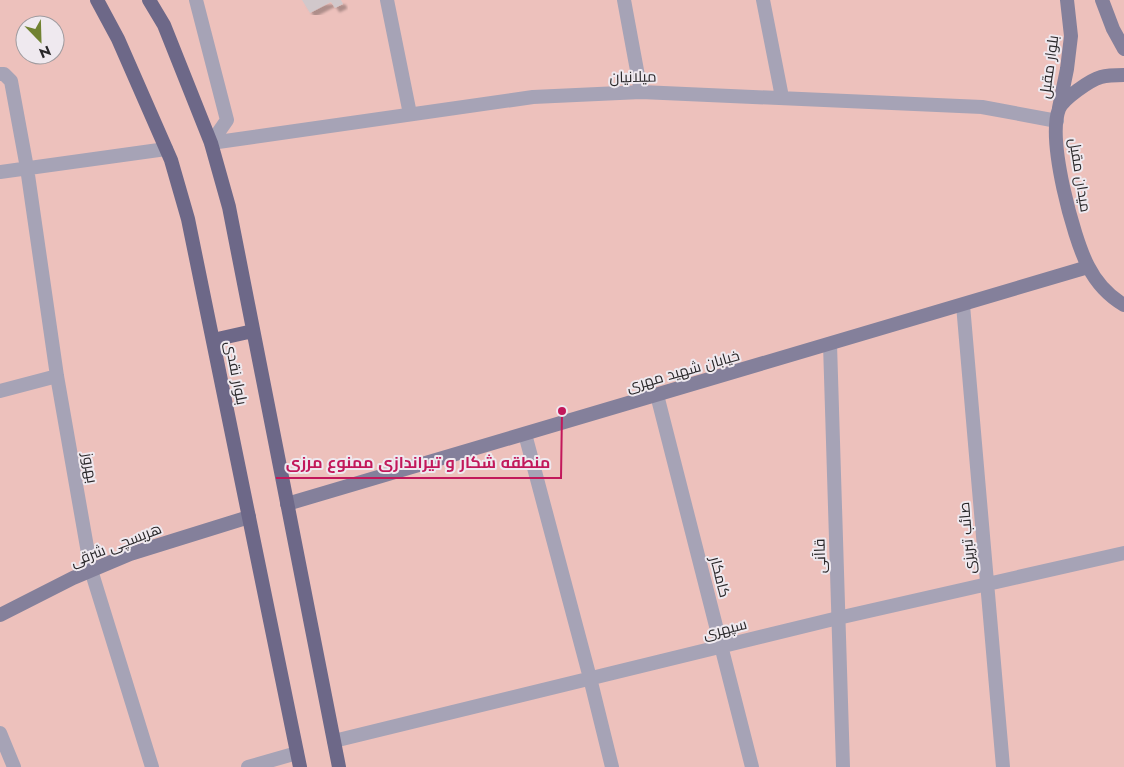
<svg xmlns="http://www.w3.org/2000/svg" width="1124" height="767" font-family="Jost,Cairo,sans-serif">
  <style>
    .green { fill: #edc1bc; fill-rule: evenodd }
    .building { fill: #d1c8cb; filter: url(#shadow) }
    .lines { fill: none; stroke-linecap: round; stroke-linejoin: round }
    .minor { stroke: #a6a3b6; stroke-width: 14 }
    .secondary { stroke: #84809b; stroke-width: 14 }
    .primary { stroke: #6d6888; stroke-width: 14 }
    .labels { text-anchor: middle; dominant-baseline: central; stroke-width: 4; stroke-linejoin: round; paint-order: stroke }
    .street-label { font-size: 15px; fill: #282628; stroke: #efe9ef }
    .leader { fill: none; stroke: #c2185b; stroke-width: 2 }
    .callout-dot { fill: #c2185b; stroke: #efe9ef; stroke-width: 2 }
    .callout-label { font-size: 16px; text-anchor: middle; font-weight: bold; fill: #c2185b; stroke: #efe9ef; stroke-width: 4; stroke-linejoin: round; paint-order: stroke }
  </style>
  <defs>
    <filter id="shadow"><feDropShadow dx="4.5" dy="4.5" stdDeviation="1" flood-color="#0004"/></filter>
  </defs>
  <rect width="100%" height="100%" fill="#efe9ef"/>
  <path class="green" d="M0,0H1124V767H0ZM25,25H55V55H25Z"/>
  <path class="building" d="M302,0H341L343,4L335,8L331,2L310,13Z"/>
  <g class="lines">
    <path class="minor" d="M196,0L227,120L211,143
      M387,0L410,114
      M624,0L641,92
      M763,0L782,97
      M0,74H4L11,81L27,168L57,376L91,570L152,767
      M211,143L533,97L641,92L982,107L1057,121
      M0,172L166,149
      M963,305L1003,767
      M830,344L843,767
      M0,391L57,376
      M657,395L752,767
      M525,434L590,678L612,767
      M0,733L14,767
      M334,741L838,618L1124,553
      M248,767L297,753"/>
    <path class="secondary" d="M1102,0L1113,29L1124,49
      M1124,75C1117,75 1108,75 1101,77C1090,80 1063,99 1059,109C1047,140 1073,237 1088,266C1096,282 1109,296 1124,305
      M1059,108L1067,69L1071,36L1067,0
      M287,504L1088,267
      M0,615L73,578L130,554L249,517"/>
    <path class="primary" d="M97,0L118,39L171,160L188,219L300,767
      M149,0L164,25L211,143L229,207L339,767
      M213,340L253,331"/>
  </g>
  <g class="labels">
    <g class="street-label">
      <text transform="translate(1049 67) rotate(-82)">بلوار مقبل</text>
      <text transform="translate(633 77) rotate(-1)">میلانیان</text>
      <text transform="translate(1080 175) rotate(81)">میدان مقبل</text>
      <text transform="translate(683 371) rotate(-16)">خیابان شهید مهری</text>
      <text transform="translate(236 373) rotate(79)">بلوار نقدی</text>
      <text transform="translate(90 468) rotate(80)">بهروز</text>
      <text transform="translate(967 538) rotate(-95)">صائب تبریزی</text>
      <text transform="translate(116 545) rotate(-21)">هریسچی شرقی</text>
      <text transform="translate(820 556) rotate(-92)">قاآنی</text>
      <text transform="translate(720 577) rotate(76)">کامکار</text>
      <text transform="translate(725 629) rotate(-14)">سپهری</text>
    </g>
  </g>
  <path class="leader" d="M562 411L561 478H276"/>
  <circle class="callout-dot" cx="562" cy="411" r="5"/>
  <g class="callout-label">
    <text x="418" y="468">منطقه شکار و تیراندازی ممنوع مرزی</text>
  </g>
  <g transform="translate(40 40) rotate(157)"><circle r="24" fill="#efe9ef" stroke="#9f9b9f"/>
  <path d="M0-4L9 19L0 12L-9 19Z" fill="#718231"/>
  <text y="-8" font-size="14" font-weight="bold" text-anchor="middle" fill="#282628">N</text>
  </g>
</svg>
